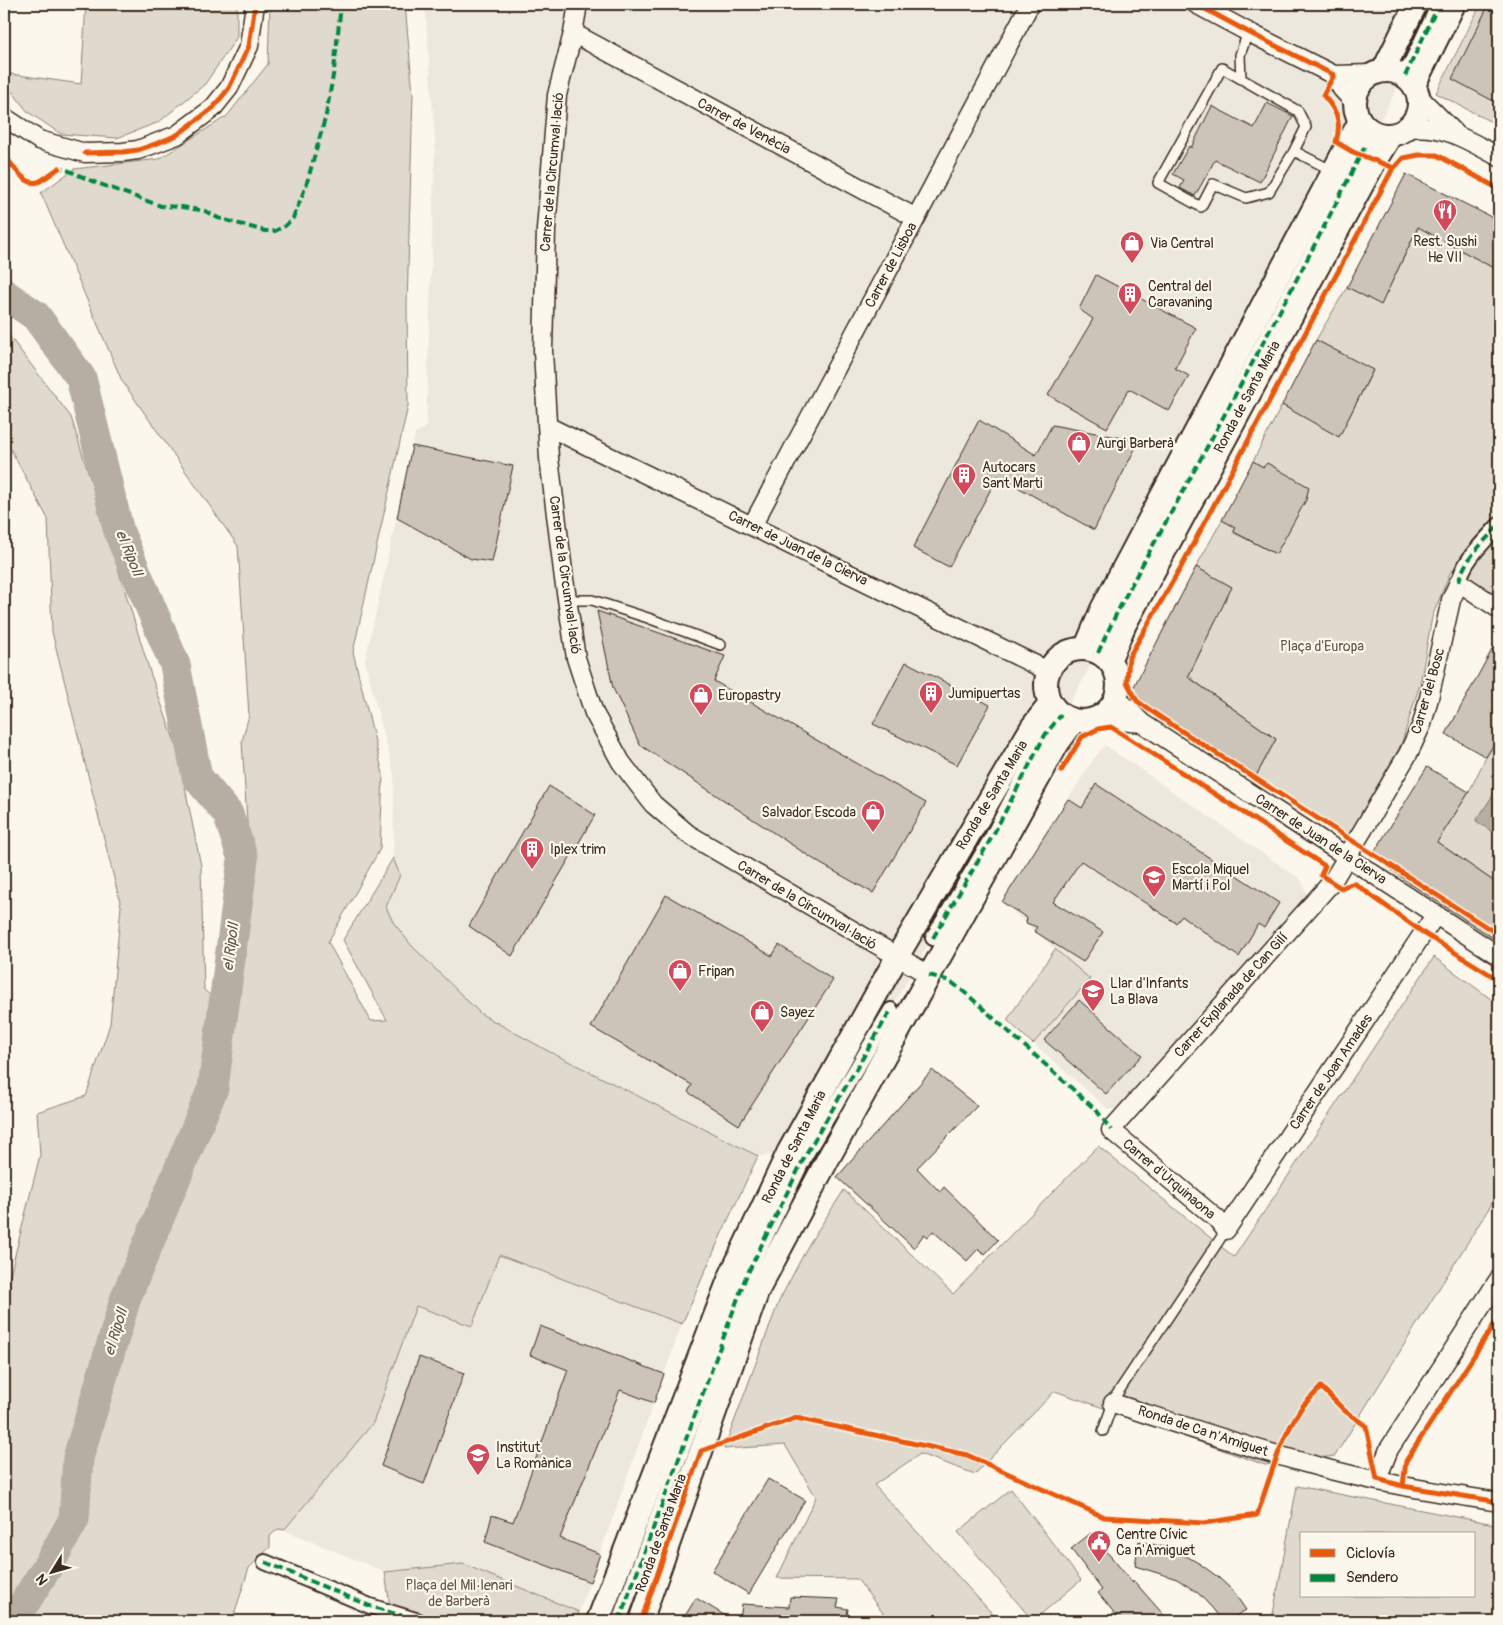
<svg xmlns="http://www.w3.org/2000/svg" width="1503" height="1625" font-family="Pangolin,sans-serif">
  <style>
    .built { fill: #ede8dd }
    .green { fill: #dfd9ce; stroke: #8d8276; fill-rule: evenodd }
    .water { fill: #b6aea2; stroke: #85796d }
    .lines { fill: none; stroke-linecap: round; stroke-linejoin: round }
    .river { stroke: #b6aea2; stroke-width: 31 }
    .building { fill: #ccc4b9; stroke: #3b2a1e }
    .service-casing { stroke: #3b2a1e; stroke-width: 12 }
    .pedestrian-casing { stroke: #3b2a1e; stroke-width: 18 }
    .minor-casing { stroke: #3b2a1e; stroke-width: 21 }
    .tertiary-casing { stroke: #3b2a1e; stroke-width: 26 }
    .service { stroke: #fbf7ec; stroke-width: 9 }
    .pedestrian { stroke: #fbf7ec; stroke-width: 14 }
    .minor { stroke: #fbf7ec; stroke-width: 18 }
    .tertiary { stroke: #fbf7ec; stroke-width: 22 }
    .quiet { stroke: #00873e; stroke-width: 4; stroke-dasharray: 8 4; stroke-linecap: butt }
    .cycleway-casing { stroke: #fbf7ec; stroke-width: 8 }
    .cycleway { stroke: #e8590c; stroke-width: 5 }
    .labels { text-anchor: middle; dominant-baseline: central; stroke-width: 4.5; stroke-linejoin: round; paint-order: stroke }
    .street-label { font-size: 14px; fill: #3b2a1e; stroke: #fbf7ec }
    .poi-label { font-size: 14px; fill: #3b2a1e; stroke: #fbf7ec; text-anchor: start }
    .park-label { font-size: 14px; fill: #64564a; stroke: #fbf7ec }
    .water-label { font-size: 15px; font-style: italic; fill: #605246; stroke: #fbf7ec }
  </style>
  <rect width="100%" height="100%" fill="#fbf7ec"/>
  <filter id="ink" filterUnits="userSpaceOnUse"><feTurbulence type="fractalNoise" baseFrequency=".02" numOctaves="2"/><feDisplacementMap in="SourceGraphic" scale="10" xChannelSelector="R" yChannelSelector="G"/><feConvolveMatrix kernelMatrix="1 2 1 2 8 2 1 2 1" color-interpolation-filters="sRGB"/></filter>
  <g filter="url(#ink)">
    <path class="built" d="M425,4H1438L1389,104L1079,687L806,1154L758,1156L550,1052L481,1014L412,946L393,922L386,907L400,875L393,858L394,774L365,661L415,434L426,427L435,142Z
      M1105,745L1300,879L1308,895L1116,1109H1108L1007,1020L1055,949L1002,902L1093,760Z
      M498,1255L682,1324L579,1612L463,1564L385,1572L284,1530L373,1423L416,1306L472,1326Z"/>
    <path class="green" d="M86,4H237V37L205,84L159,122L117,138L61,134L28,112L4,81V73L81,84Z
      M270,4H405L413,94L407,305L408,406L353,652L383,774L380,849L328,942L371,1021L387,1020L343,940L393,858L400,875L386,907L393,922L412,946L481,1014L550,1052L758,1156L721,1235L682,1324L499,1255L472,1326L416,1306L373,1423L284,1530L278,1529L270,1536V1547L249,1568L232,1621H4V1299L40,1155L37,1112L86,1096L110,1024L121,906L52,632L48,519L4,437V329L71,417L151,675L177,748L201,866L204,990L230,1011L249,854L242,741L249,715L238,546L122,381L41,193L74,169L159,159L227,116L268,64Z
      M1481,4H1499V126L1436,93Z
      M1420,224L1424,229L1499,271V519L1450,573L1432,617L1420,684L1401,745L1349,835L1256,776L1276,739L1197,683L1189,675L1231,587L1196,567L1222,520L1235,527L1234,533L1276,554L1263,467L1253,461L1282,405L1339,436L1373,371L1316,340L1347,287L1381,304Z
      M1499,525V609L1460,574Z
      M1499,736V885L1437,842L1469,792L1486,757Z
      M1055,949L1090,979L1033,1044L1007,1020Z
      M1434,957L1499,1005V1192L1335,1456L1265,1465L1055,1391L975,1474L920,1454L874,1485L999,1621H889L857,1579L777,1578L816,1497L785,1445L724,1449L779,1301L809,1244L844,1190L953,1294L1098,1146L1234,1257Z
      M1297,1486L1499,1525V1621H1284L1272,1619ZM1302,1534H1474V1596H1302Z
      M1011,1489L1081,1580L1033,1621L958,1532Z
      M463,1564L579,1612L576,1621H392L385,1572Z"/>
    <path class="water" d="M1497,789L1499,791V832L1497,835L1476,821Z"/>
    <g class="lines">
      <path class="river" d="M4,294L36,316L81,378L119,532L175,665L197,777L228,814L243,859L213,1088L126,1297L78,1458L74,1519L49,1564L13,1621"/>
    </g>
    <path class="building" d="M1489,4H1499V104L1452,79Z
      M1267,103L1293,116L1260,182L1215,160L1195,196L1180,188L1184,180L1173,174L1189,146L1191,148L1212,106L1254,128Z
      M1406,174L1499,221V271L1418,227L1381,305L1347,287Z
      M1096,275L1196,328L1175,368L1189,376L1169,411L1129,389L1107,428L1048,395L1093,319L1079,309Z
      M1316,340L1373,370L1339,437L1282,405Z
      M979,420L1036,455L1052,425L1139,441L1094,530L998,476L949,567L913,548Z
      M412,446L513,466L492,562L471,559L397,518Z
      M1253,461L1263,467L1267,463L1309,487L1306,500L1276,554L1234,532L1235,527L1222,520Z
      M1196,567L1232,587L1188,677L1276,739L1256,776L1130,694Z
      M597,611L725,656L714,681L926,803L873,893L821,864L640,745L613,688Z
      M1499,637V736L1486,757L1446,734Z
      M906,662L990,705L957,765L873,724Z
      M1427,767L1469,792L1437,842L1499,885V942L1409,883L1372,856Z
      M1096,784L1279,903L1264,928L1258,924L1239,957L1182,916L1176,923L1081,861L1053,902L1103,932L1083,962L1034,931L1037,927L1026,923L1027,918L1002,902L1068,799L1082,808Z
      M549,786L595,815L512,956L469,926Z
      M666,895L772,956L779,945L833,980L739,1125L688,1092L692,1085L591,1027Z
      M1079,1000L1142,1055L1106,1094L1044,1040Z
      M932,1070L977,1106L917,1168L940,1192L944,1187L998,1240L985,1254L978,1249L967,1261L933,1231L928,1237L924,1234L914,1248L837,1177Z
      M540,1326L664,1374L654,1403L620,1390L560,1538L600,1554L590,1582L485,1542L492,1515L513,1522L568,1370L530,1355Z
      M419,1357L464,1373L424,1484L381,1466Z
      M768,1479L805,1500L749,1594L712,1571Z
      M1091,1533L1133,1583V1580L1169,1621H1121L1098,1593L1102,1590L1071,1549Z
      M1139,1541L1164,1547L1188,1557L1200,1564L1218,1577L1232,1590L1246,1610L1227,1621H1222L1213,1609L1198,1593L1177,1579L1135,1566Z
      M790,1597L839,1599L837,1607L848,1609L846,1621H740L742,1604L789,1607Z
      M696,1598L734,1621H682Z"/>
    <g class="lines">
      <g class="service-casing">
        <path id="service" d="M1241,79L1240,55L1248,32
          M1294,151L1269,192L1246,198L1213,184L1201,207L1158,183L1222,68L1298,111L1306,127L1294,151L1333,171
          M567,600H592L648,618L721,645
          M1103,1431L1115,1397L1226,1230"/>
      </g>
      <g class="pedestrian-casing">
        <path id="pedestrian" d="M1405,76L1439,4
          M1459,582C1463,560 1485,541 1499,525
          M1098,653C1124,594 1157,539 1188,482C1249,370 1309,258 1366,144
          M933,938L992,837L1045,735L1061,715
          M265,1562L370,1606L419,1621
          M619,1621L745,1279L806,1154L891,1010"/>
      </g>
      <g class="minor-casing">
        <path id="minor" d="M578,4L573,33L557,95L546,229L543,351L549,458L564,579L576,658L594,713L621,762L653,804L688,834L929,975
          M1196,4L1248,32L1334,75L1372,74
          M573,33L916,218
          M1334,75L1342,89L1355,103
          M1418,96L1455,133
          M4,117L39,140L85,153L123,152L138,150L177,135L213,108L229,88L249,46L255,4
          M1406,129C1441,122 1469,141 1499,157
          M547,426L1048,671
          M752,526L1030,4
          M1116,697L1142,723L1499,956
          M1096,719L1142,723
          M1436,914L1226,1230L1217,1219L1111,1130L1332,882L1408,754L1422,724L1429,698L1451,600L1459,582L1499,609
          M1113,1403C1178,1424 1243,1446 1309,1464C1371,1482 1435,1492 1499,1502
          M1377,1479L1389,1449L1499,1279"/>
      </g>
      <g class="tertiary-casing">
        <path id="tertiary" d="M1355 103a32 32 0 1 1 64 0a32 32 0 1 1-64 0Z
          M1383,71L1416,4
          M1414,85L1454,4
          M1046 685a36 36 0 1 1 72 0a36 36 0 1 1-72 0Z
          M1085,649L1102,609L1360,121
          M1109,661L1125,624L1375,161L1391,135
          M598,1621L730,1277L789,1151L897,957L1032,727L1050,704
          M641,1621L758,1290L829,1157L1058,743L1074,721"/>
      </g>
      <use href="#service" class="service"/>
      <use href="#pedestrian" class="pedestrian"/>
      <use href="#minor" class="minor"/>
      <use href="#tertiary" class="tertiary"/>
      <path class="quiet" d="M1405,76L1439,4
        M56,170L59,168L65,169L94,182L161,206L182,207L205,211L218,218L265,231H275L285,226L293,218L306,186L326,115L334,70L341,4
        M1459,582C1463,560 1485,541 1499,525
        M1098,653C1124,594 1157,539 1188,482C1249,370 1309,258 1366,144
        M933,938L992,837L1045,735L1061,715
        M929,975L950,981L969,996L1097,1111L1111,1130
        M265,1562L370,1606L419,1621
        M619,1621L745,1279L806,1154L891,1010"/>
      <g class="cycleway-casing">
        <path id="cycleway" d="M1196,4L1248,32L1334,75L1323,95C1337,111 1342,121 1336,142L1353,152L1394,168
          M85,153L123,152L138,150L158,143L177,135L213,108L229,88L249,46L255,4
          M4,155C12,164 24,186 38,182C45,179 53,172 59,168
          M1499,189L1437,155H1419L1403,158L1392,170L1181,567L1129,657L1127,682L1137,701L1160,717L1499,935
          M1061,771L1082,737L1098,729L1111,727L1138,744L1325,866L1321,875L1341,888L1354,883L1425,934L1499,980
          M1403,1486L1406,1461L1499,1317
          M641,1621L701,1451L796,1418L967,1455L1104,1517L1204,1523L1257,1515C1270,1478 1280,1439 1302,1407C1308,1400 1315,1394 1321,1387L1345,1411L1366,1426L1377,1479L1403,1486L1499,1502"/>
      </g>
      <use href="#cycleway" class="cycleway"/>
    </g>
  </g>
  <defs>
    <g id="restaurant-pin" transform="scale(1.25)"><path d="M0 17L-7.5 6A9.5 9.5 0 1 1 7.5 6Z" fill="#d1495b" stroke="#fbf7ec"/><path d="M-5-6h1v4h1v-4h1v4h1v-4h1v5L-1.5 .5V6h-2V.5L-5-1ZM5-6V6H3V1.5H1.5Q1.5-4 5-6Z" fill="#fff"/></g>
    <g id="shop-pin" transform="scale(1.25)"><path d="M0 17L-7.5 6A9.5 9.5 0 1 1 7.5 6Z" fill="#d1495b" stroke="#fbf7ec"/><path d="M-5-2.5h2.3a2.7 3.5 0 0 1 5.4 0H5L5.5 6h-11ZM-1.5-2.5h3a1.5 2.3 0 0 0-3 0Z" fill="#fff"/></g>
    <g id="building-pin" transform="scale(1.25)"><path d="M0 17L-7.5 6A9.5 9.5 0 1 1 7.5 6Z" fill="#d1495b" stroke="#fbf7ec"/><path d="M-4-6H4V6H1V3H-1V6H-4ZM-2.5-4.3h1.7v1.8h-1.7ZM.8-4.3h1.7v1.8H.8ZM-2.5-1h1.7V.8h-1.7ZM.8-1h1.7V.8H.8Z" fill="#fff"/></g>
    <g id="school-pin" transform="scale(1.25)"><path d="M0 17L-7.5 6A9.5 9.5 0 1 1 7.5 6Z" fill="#d1495b" stroke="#fbf7ec"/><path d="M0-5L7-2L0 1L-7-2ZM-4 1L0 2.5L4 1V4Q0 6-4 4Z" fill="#fff"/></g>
    <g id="civic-pin" transform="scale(1.25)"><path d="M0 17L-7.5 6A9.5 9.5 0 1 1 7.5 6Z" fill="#d1495b" stroke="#fbf7ec"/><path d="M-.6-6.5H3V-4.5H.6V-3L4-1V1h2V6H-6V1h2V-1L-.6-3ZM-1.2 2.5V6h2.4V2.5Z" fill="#fff"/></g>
  </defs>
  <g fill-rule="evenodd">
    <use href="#restaurant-pin" x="1445" y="211"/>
    <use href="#shop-pin" x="1132" y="243"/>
    <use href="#building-pin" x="1130" y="294"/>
    <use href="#shop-pin" x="1079" y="443"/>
    <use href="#building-pin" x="964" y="475"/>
    <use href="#building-pin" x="931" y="693"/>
    <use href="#shop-pin" x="701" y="695"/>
    <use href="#shop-pin" x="873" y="812"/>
    <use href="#building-pin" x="532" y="849"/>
    <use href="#school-pin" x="1154" y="877"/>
    <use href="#shop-pin" x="680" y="971"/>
    <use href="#school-pin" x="1093" y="991"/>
    <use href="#shop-pin" x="762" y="1012"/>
    <use href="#school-pin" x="478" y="1455"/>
    <use href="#civic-pin" x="1099" y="1542"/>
  </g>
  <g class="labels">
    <g class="street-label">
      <text transform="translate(744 126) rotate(28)">Carrer de Venècia</text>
      <text transform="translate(552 172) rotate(-85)">Carrer de la Circumval·lació</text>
      <text transform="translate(891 265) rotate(-62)">Carrer de Lisboa</text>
      <text transform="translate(1247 397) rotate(-62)">Ronda de Santa Maria</text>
      <text transform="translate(798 548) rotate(26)">Carrer de Juan de la Cierva</text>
      <text transform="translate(565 575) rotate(82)">Carrer de la Circumval·lació</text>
      <text transform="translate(1428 691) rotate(-74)">Carrer del Bosc</text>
      <text transform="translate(992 795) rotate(-59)">Ronda de Santa Maria</text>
      <text transform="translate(1321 839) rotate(33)">Carrer de Juan de la Cierva</text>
      <text transform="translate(807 905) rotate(31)">Carrer de la Circumval·lació</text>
      <text transform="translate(1231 995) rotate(-48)">Carrer Explanada de Can Gilí</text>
      <text transform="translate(1331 1072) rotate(-56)">Carrer de Joan Amades</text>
      <text transform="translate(794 1147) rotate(-63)">Ronda de Santa Maria</text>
      <text transform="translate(1169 1179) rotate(40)">Carrer d'Urquinaona</text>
      <text transform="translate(1203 1431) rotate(18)">Ronda de Ca n'Amiguet</text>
      <text transform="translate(661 1533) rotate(-70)">Ronda de Santa Maria</text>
    </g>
    <g class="poi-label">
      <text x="1445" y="241" text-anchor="middle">Rest. Sushi<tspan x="1445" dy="16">He VII</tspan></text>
      <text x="1150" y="243">Via Central</text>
      <text x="1148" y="286">Central del<tspan x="1148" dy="16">Caravaning</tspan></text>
      <text x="1096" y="443">Aurgi Barberà</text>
      <text x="982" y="467">Autocars<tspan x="982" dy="16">Sant Marti</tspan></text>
      <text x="948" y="693">Jumipuertas</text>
      <text x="718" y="695">Europastry</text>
      <text x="856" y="812" text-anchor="end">Salvador Escoda</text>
      <text x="550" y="849">Iplex trim</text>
      <text x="1172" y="869">Escola Miquel<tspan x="1172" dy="16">Martí i Pol</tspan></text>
      <text x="698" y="971">Fripan</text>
      <text x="1110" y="983">Llar d'Infants<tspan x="1110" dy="16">La Blava</tspan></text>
      <text x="780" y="1012">Sayez</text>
      <text x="496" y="1447">Institut<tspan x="496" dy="16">La Romànica</tspan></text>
      <text x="1116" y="1534">Centre Cívic<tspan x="1116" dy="16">Ca n'Amiguet</tspan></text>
    </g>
    <g class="park-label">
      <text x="1322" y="646">Plaça d'Europa</text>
      <text x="459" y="1585">Plaça del Mil·lenari<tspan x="459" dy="16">de Barberà</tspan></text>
    </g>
    <g class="water-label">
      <text transform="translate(129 553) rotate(68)">el Ripoll</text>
      <text transform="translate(231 947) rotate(-83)">el Ripoll</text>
      <text transform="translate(116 1332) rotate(-73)">el Ripoll</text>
    </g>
  </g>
  <rect width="1503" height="1625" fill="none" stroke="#fbf7ec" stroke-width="20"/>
  <rect x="10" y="10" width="1483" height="1605" fill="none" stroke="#3b2a1e" stroke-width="2" filter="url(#ink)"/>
  <rect x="1300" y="1532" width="175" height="65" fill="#fbf7ec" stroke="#aea59a"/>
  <rect x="1310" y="1549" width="25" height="8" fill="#e8590c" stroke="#aea59a"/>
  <text x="1346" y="1558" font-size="15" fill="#3b2a1e">Ciclovía</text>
  <rect x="1310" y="1574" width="25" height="8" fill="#00873e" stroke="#aea59a"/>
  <text x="1346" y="1582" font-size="15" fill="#3b2a1e">Sendero</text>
  <g transform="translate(52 1572) rotate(233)" stroke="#fbf7ec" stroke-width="4" paint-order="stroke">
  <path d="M0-4L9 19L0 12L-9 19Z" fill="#3b2a1e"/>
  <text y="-8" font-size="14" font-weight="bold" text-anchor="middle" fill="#3b2a1e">N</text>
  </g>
</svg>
